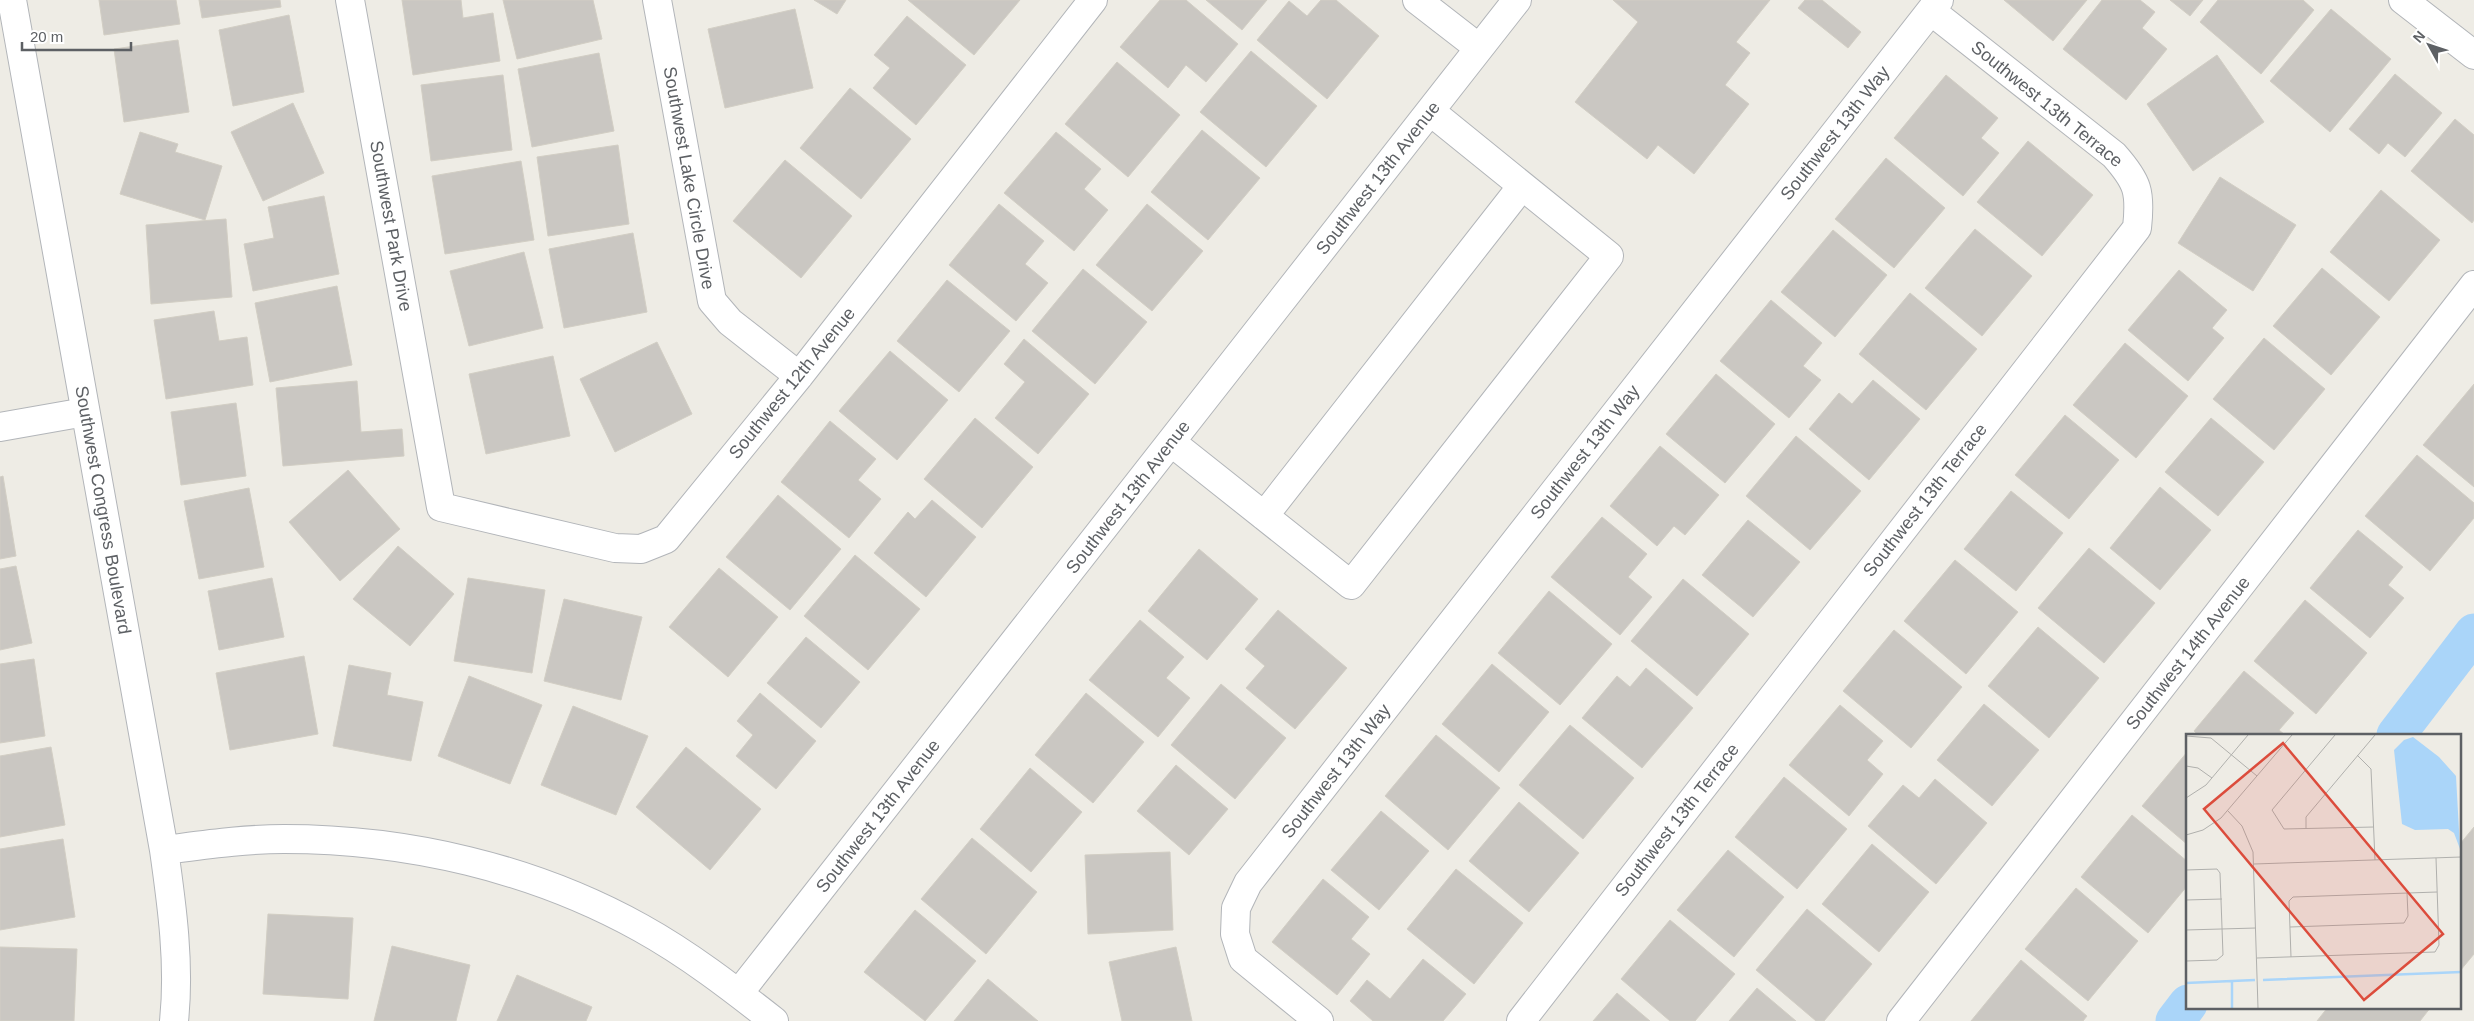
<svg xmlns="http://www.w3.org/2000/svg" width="2474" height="1021" font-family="Helvetica,sans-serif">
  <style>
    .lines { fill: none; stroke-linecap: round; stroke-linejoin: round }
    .canal { stroke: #aad5f9; stroke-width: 39 }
    .building { fill: #cac7c2; stroke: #d2cec4 }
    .minor-casing { stroke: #b2b5b9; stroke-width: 30 }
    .minor { stroke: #fff; stroke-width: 28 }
    .labels { text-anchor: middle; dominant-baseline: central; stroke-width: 4.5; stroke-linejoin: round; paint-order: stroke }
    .street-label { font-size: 18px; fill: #5d6064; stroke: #fff }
    .inset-river { fill: none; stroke: #aad5f9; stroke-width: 2.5 }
    .inset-road { fill: none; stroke: #b0b0ad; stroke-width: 1 }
    .view { fill: #dc4c3c; fill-opacity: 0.15; stroke: #dc4c3c; stroke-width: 2.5 }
    .inset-edge { fill: none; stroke: #5d6064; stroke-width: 2.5 }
  </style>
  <rect width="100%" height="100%" fill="#eeece5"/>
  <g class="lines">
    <path class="canal" d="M2396,735L2474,633
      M2175,1021L2188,1004"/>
  </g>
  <path class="building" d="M99,0H176L180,24L104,35Z
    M199,0H280L281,7L202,18Z
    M402,0H461L463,18L493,13L500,61L413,75Z
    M503,0H593L602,39L517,59Z
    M814,0H846L837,14Z
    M908,0H1020L974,55Z
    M1160,0H1186L1238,44L1206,82L1186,65L1168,88L1120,47Z
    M1206,0H1267L1242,30Z
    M1321,0H1336L1379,36L1327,99L1257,40L1289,1L1307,16Z
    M1613,0H1770L1736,42L1750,53L1725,85L1749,104L1694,174L1658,145L1647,159L1575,102L1638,22Z
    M1805,0H1822L1861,32L1848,48L1798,8Z
    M2004,0H2087L2053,41Z
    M2102,0H2140L2155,12L2142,28L2167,49L2126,100L2063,49Z
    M2170,0H2203L2190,16Z
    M2218,0H2303L2314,10L2261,74L2200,22Z
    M795,9L813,88L725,108L708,29Z
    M2331,9L2391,59L2330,132L2270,81Z
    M289,15L304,92L233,106L219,30Z
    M907,16L966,65L916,125L873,88L890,68L874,55Z
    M178,40L189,112L124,122L114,49Z
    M1251,51L1317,106L1266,167L1200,112Z
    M599,53L614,131L532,147L518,69Z
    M2217,55L2264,122L2193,171L2147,104Z
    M1117,62L1180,115L1128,177L1065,124Z
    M2395,74L2442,113L2405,157L2388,143L2379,154L2349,129Z
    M503,75L512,150L431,161L421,85Z
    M1946,75L1998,118L1981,138L1999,153L1963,196L1894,138Z
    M850,88L911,139L861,199L800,148Z
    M293,103L324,173L263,201L231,132Z
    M2455,119L2474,135V220L2472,223L2411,171Z
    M1202,130L1260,178L1208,240L1151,192Z
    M140,132L178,144L175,152L222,166L205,220L120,194Z
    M1056,132L1101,169L1084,189L1108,210L1074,251L1004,193Z
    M2028,141L2093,195L2042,256L1977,202Z
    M618,145L629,224L548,236L537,157Z
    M1886,158L1945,208L1894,268L1835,219Z
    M785,160L852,216L801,278L733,221Z
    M521,161L534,240L445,254L432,176Z
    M2220,177L2296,225L2253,291L2178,243Z
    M2381,190L2440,240L2389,301L2330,252Z
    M324,196L339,274L253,291L244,244L274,238L268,207Z
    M999,204L1044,241L1025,264L1048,283L1016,321L949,265Z
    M1147,204L1203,251L1152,311L1096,265Z
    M226,219L232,297L151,304L146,225Z
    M1975,229L2032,276L1982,336L1925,288Z
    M1833,230L1887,275L1835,337L1781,292Z
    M633,233L647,312L564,328L549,249Z
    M524,252L543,328L469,346L450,271Z
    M2322,268L2380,317L2331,375L2273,326Z
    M1083,269L1147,322L1095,384L1032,331Z
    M2179,270L2227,310L2212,328L2224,338L2188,381L2128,330Z
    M947,280L1010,331L959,392L897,341Z
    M337,286L352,365L270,382L255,303Z
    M1910,293L1977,349L1926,410L1859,354Z
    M1771,300L1822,343L1803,366L1821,380L1789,418L1720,361Z
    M214,311L219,341L247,337L253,385L166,399L154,320Z
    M2264,338L2325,389L2274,450L2213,399Z
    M1024,339L1089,394L1038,454L995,418L1025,382L1004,364Z
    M657,342L692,414L615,452L580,379Z
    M2125,343L2188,396L2136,458L2073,405Z
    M890,351L948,400L897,460L839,411Z
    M553,356L570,436L486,454L469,374Z
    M1716,374L1775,424L1725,483L1666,434Z
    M1873,380L1920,419L1869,480L1809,429L1839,393L1852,404Z
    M357,381L361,432L402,429L404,456L283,466L276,388Z
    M2474,384V487L2423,445Z
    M236,403L246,476L181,485L171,412Z
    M2065,415L2119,460L2069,519L2015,475Z
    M975,418L1033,467L982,528L924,479Z
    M2211,418L2264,462L2218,516L2165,472Z
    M830,421L876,459L858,480L881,499L849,538L781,482Z
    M1796,436L1861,491L1810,550L1746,496Z
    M1660,446L1719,495L1685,535L1674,526L1657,546L1610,506Z
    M2417,455L2474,503V518L2430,571L2365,516Z
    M348,470L400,529L340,581L289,522Z
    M3,476L16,556L0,559V477Z
    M2160,487L2211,530L2160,590L2110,548Z
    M249,488L264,567L199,579L184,501Z
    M2011,491L2063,533L2016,591L1964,549Z
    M778,495L841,549L790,610L726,557Z
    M932,500L976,537L926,597L874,553L908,512L915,519Z
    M1602,517L1647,554L1628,577L1652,597L1620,635L1551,577Z
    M1748,520L1800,562L1753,617L1702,575Z
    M2358,530L2403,567L2388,585L2404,598L2370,638L2310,588Z
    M398,546L454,594L410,646L353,599Z
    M2089,548L2155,603L2104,663L2038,608Z
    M1199,549L1258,599L1207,660L1148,611Z
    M855,555L920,609L868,670L804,616Z
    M1955,560L2018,612L1966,674L1904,621Z
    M16,566L32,643L0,650V569Z
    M719,568L778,617L728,677L669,627Z
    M272,578L284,637L219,650L208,591Z
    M468,578L545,590L532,673L454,661Z
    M1683,579L1749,634L1697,696L1631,641Z
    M1549,591L1612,644L1560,705L1498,653Z
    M564,599L642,617L621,700L544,681Z
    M2305,600L2367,653L2316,714L2254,661Z
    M1278,610L1347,668L1295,729L1246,688L1265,666L1245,649Z
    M1140,620L1184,657L1166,678L1190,698L1158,737L1089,680Z
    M2038,627L2099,678L2049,738L1988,686Z
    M1894,630L1962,687L1911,748L1843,691Z
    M806,637L860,682L821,728L767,683Z
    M304,656L318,734L230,750L216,673Z
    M34,659L45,736L0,743V664Z
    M1492,664L1549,712L1499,772L1442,724Z
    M349,665L391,673L387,695L423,702L411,761L333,746Z
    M1646,668L1693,708L1642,768L1582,718L1617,676L1630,687Z
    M2244,671L2294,713L2279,730L2285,735H2198L2194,731Z
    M469,676L542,705L510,784L438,756Z
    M1221,684L1286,738L1235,799L1171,745Z
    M760,693L816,741L776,789L736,756L753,735L737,721Z
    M1086,693L1144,742L1093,803L1035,755Z
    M1984,704L2039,750L1992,806L1937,760Z
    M1840,705L1883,741L1867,760L1883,774L1849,816L1789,765Z
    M573,706L648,736L616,815L541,785Z
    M1570,725L1634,778L1583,839L1519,785Z
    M1436,735L1500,788L1448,850L1385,796Z
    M51,747L65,825L0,837V756Z
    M686,747L761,809L710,870L636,807Z
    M2188,751V845L2142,806Z
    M1176,765L1228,809L1189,855L1137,811Z
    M1030,768L1082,812L1031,872L980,829Z
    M1784,777L1847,829L1797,889L1735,837Z
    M1935,779L1987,823L1936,884L1868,826L1903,785L1919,798Z
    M1519,802L1579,853L1529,912L1469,861Z
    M1381,811L1429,851L1379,910L1331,870Z
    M2132,815L2188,862V885L2148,933L2081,877Z
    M2474,827V954L2460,971V844Z
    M972,838L1037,892L986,954L921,899Z
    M63,839L75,917L0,930V849Z
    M1872,844L1929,892L1879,952L1822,904Z
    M1728,850L1784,897L1734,957L1677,910Z
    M1170,852L1173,930L1088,934L1085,855Z
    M1456,869L1523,923L1474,984L1407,929Z
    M1323,879L1369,917L1351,939L1370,954L1337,995L1272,942Z
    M2076,888L2138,941L2088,1001L2025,949Z
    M1807,909L1872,964L1824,1021H1816L1756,970Z
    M915,910L976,961L925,1021L864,972Z
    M268,914L353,918L348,999L263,994Z
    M1670,920L1735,974L1695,1021H1670L1621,979Z
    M392,946L470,965L456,1021H374Z
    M0,947L77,949L74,1021H0Z
    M1176,947L1192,1021H1122L1109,962Z
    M1423,959L1466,994L1443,1021H1373L1350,1001L1367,980L1390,999Z
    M2021,960L2087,1016L2083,1021H1971Z
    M517,975L592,1007L586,1021H497Z
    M988,979L1038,1021H954Z
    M1757,988L1796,1021H1729Z
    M1617,993L1650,1021H1593Z
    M2328,1007H2431L2420,1021H2317Z"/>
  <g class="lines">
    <g class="minor-casing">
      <path id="minor" d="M12,0L164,850C172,906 180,965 174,1021
        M350,0L441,507L615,548L641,549L666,539L799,376L1093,0
        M657,0L712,301L730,322L799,376
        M1417,0L1479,48
        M2403,0L2474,55
        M0,427L85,412
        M1171,442L1351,585L1609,256L1430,111
        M1264,516L1522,186
        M164,850C204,845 244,839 284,839C407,839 533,868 641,928C688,954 732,988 774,1021
        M739,993L1517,0
        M1319,1021L1243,959L1235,934L1236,908L1248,883L1939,0
        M1521,1021L2137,228C2141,192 2138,182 2114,155L1931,11
        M1901,1021L2474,285"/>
    </g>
    <use href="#minor" class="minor"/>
  </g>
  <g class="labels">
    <g class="street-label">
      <text transform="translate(2047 104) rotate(39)">Southwest 13th Terrace</text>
      <text transform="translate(1835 133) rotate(-52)">Southwest 13th Way</text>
      <text transform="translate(689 178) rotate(80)">Southwest Lake Circle Drive</text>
      <text transform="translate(1378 178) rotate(-52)">Southwest 13th Avenue</text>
      <text transform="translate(391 226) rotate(80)">Southwest Park Drive</text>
      <text transform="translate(792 383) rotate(-51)">Southwest 12th Avenue</text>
      <text transform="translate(1585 452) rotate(-52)">Southwest 13th Way</text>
      <text transform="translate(1128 497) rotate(-52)">Southwest 13th Avenue</text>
      <text transform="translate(1925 500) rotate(-52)">Southwest 13th Terrace</text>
      <text transform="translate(103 510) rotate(80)">Southwest Congress Boulevard</text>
      <text transform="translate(2188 653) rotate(-52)">Southwest 14th Avenue</text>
      <text transform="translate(1336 771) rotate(-52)">Southwest 13th Way</text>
      <text transform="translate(878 816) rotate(-52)">Southwest 13th Avenue</text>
      <text transform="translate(1677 820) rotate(-52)">Southwest 13th Terrace</text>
    </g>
  </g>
  <g transform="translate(2186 734)">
    <rect width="275" height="275" fill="#eeece5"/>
    <path d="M227,3L253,23L270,42L274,115L268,99L262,95L229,96L216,90L208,16L218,6Z" fill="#aad5f9"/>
    <path class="inset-river" d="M77,246L275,238M46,247V274M0,249L69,246"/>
    <path class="inset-road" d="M149,1L86,76L98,95L188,93M0,2L25,4L71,42M171,21L185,35L189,126M0,32L12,34L26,44M0,64L20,51L62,1M42,77L56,92L67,118L72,274M120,95V83L189,1M0,101L17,96L35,84L106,1M68,130L275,123M0,136L31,135L34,139L37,221L31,226L0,227M0,166L36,165M104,193L218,189L222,182L221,159M0,196L70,194M105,223L103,167L107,163L251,158M71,224L249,218L253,211L250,124"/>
    <path class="view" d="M97,9L257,200L178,266L18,75Z"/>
    <rect width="275" height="275" class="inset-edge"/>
  </g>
  <g transform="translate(2429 45) rotate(310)" stroke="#ffffff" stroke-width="4" paint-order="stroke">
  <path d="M0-4L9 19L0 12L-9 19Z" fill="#5d6064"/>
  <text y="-8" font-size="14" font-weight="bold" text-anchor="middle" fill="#5d6064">N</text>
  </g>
  <path d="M22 42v8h109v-8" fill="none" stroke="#5d6064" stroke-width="2.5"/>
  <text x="30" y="42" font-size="15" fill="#5d6064" stroke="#ffffff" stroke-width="4" paint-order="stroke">20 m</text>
</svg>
